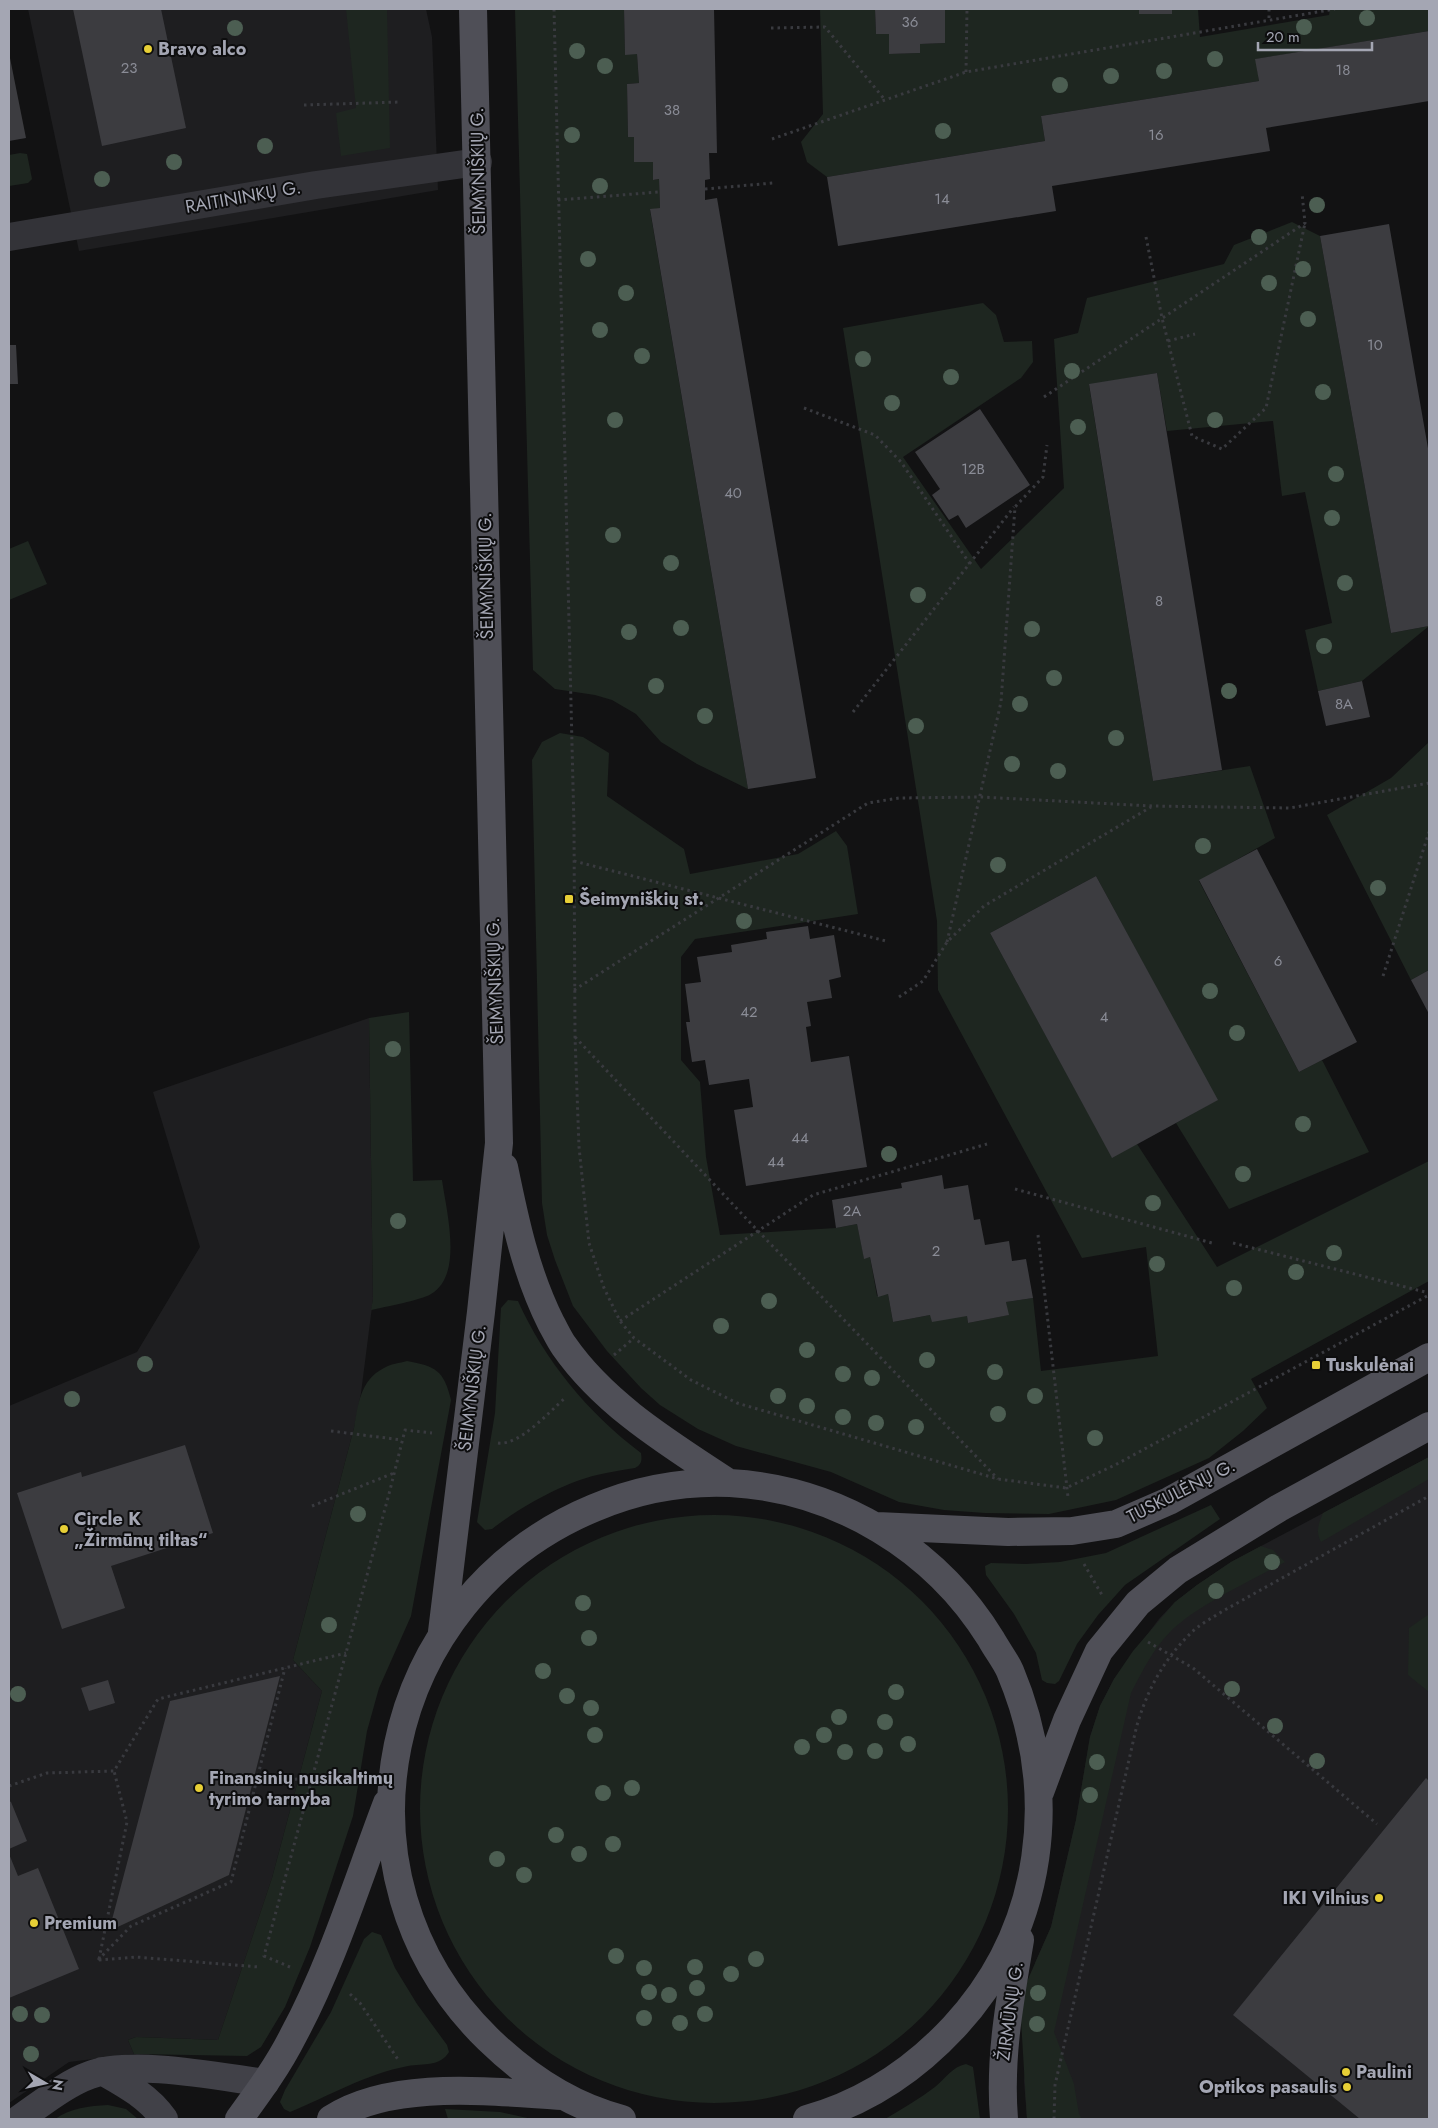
<svg xmlns="http://www.w3.org/2000/svg" width="1438" height="2128" font-family="Jost,sans-serif">
  <style>
    .built { fill: #1e1e20 }
    .green { fill: #1e2620 }
    .building { fill: #3c3c40 }
    .lines { fill: none; stroke-linecap: round; stroke-linejoin: round }
    .path { stroke: #393a3f; stroke-width: 3; stroke-dasharray: 2.5 4; stroke-linecap: butt }
    .street { stroke: #333338; stroke-width: 28 }
    .secondary { stroke: #414148; stroke-width: 28 }
    .primary { stroke: #4f4f57; stroke-width: 28 }
    .tree { fill: #4c5e52 }
    .poi-dot { fill: #e7cf36; stroke: #0d0d0e; stroke-width: 2 }
    .labels { text-anchor: middle; dominant-baseline: central; stroke-width: 4; stroke-linejoin: round; paint-order: stroke }
    .number-label { font-size: 15px; fill: #8a8c96 }
    .poi-label { font-size: 18px; font-weight: bold; fill: #a4a6b3; stroke: #0d0d0e; text-anchor: start }
    .street-label { font-size: 18px; fill: #a4a6b3; stroke: #0d0d0e }
  </style>
  <rect width="100%" height="100%" fill="#121213"/>
  <path class="built" d="M28,9H426L432,37L438,190L79,251Z
    M369,1018L373,1299L361,1393L354,1428L293,1660L322,1691L272,1878L218,2040L136,2037L128,2040L134,2054L69,2062L9,2103V1406L137,1352L200,1247L153,1092Z
    M1429,1457V2119H1027L1024,2081L1035,1963L1051,1927L1076,1820L1090,1737L1100,1706L1114,1679L1159,1619L1175,1602L1197,1585L1231,1562Z"/>
  <path class="green" d="M346,9H387L390,148L341,156L336,113L356,108Z
    M515,9H624L625,54H637L639,83L627,84L628,137H634V162H653L654,180L659,179L660,208L650,210L748,789L697,764L661,742L636,714L612,700L595,695L555,689L533,670Z
    M820,9L875,10L876,34H889V54L920,53V44L945,43V9H1139V14H1171L1172,9H1198L1200,37L1329,15L1330,9H1429V31L1256,59L1259,81L1041,116L1045,141L827,177L807,162L801,142L823,114Z
    M20,153L27,154L32,179L28,183L9,186V155Z
    M1292,222L1320,236L1391,633L1429,626L1362,681L1318,691L1305,630L1332,623L1305,492L1282,496L1273,421L1167,431L1157,373L1089,385L1153,781L1250,766L1275,838L1199,881L1299,1072L1322,1060L1369,1152L1229,1209L1176,1123L1217,1100L1096,876L990,933L1112,1157L1137,1144L1217,1267L1429,1161V1281L1251,1379L1267,1408L1243,1431L1209,1458L1116,1500L1049,1514L985,1513L944,1510L899,1502L831,1472L736,1446L698,1429L660,1405L641,1388L607,1351L573,1306L555,1260L547,1235L542,1203L532,760L542,742L560,733L583,737L609,753L607,796L684,849L690,874L798,854L836,831L847,846L858,914L695,939L681,957V1060L700,1082L706,1157L720,1235L836,1228L857,1224L864,1258L870,1257L877,1296L888,1294L893,1322L930,1315L967,1316L968,1323L1008,1315L1006,1302L1033,1298L1041,1371L1158,1356L1146,1247L1082,1258L938,990L937,921L843,328L983,303L996,315L1004,342L1032,341L1033,362L1021,378L903,457L981,569L1064,488L1054,339L1078,333L1087,298L1224,264L1234,245Z
    M28,541L47,584L9,600V549Z
    M1429,742V970L1411,980L1327,815L1391,778Z
    M409,1012L413,1181L442,1180C446,1210 464,1275 431,1294C422,1300 384,1307 371,1310L373,1299L369,1018Z
    M508,1300L518,1301C545,1361 588,1413 641,1453C642,1460 642,1464 635,1468C622,1470 609,1472 597,1475C563,1483 520,1507 492,1529L485,1530L477,1522L495,1413L501,1308Z
    M407,1361C435,1366 444,1370 451,1400L411,1616L379,1688L367,1731L353,1816L310,1947L285,2007L261,2047L247,2056L134,2054L128,2040L136,2037L218,2040L272,1878L322,1691L293,1660L354,1428C358,1405 360,1380 384,1368C390,1364 400,1363 407,1361Z
    M1429,1457V1479L1321,1542C1315,1531 1319,1523 1323,1513Z
    M1211,1505L1220,1519L1125,1585L1098,1615L1077,1644L1059,1681L1055,1684L1047,1683L1042,1680L1036,1653L1014,1614L986,1575L985,1566L991,1563L1026,1564L1060,1562L1106,1553Z
    M420 1809a294 294 0 1 1 588 0a294 294 0 1 1-588 0Z
    M1261,1546L1273,1550L1285,1562C1251,1581 1197,1605 1170,1632C1153,1649 1142,1672 1131,1693L1054,2032L1074,2084L1079,2114L1082,2119H1027L1021,2020L1025,1986L1051,1927L1076,1820L1090,1737L1100,1706L1114,1679L1133,1651L1175,1602L1197,1585L1231,1562Z
    M1429,1614V1692L1408,1675L1409,1628Z
    M372,1932L381,1935L395,1968L417,2004L447,2045L449,2052C440,2067 424,2063 408,2066C366,2074 329,2096 290,2112L284,2109L280,2102L285,2090L331,2012L364,1939Z
    M966,2064L973,2067L980,2119H885C902,2109 919,2099 935,2087C946,2078 952,2067 966,2064Z
    M108,2105L126,2109L138,2119H55C71,2108 89,2106 108,2105Z
    M445,2109L500,2112L532,2119H448Z"/>
  <path class="building" d="M73,9H161L186,128L102,146Z
    M624,9H714L717,153H709L710,179L705,180V200L717,198L816,778L748,789L650,209L660,208L659,179L653,180V162H634V137H628L627,84L639,83L637,54L625,55Z
    M875,9H945V43L920,44V53L889,54V34H876Z
    M1139,9H1172V14H1139Z
    M1429,31V101L1266,128L1270,151L1052,186L1056,211L838,246L827,177L1045,141L1041,116L1259,81L1255,59Z
    M9,53L26,138L9,141Z
    M1389,224L1429,454V626L1391,633L1320,236Z
    M9,345H16L18,384H9Z
    M1157,373L1222,770L1153,781L1089,384Z
    M980,409L1030,485L966,528L958,515L949,520L932,495L940,489L915,452Z
    M1362,681L1370,717L1326,726L1318,691Z
    M1257,849L1357,1042L1299,1072L1199,880Z
    M1096,876L1218,1100L1112,1158L990,933Z
    M808,926L810,939L834,935L841,977L829,980L832,998L807,1002L811,1026L806,1027L811,1062L849,1056L867,1167L746,1186L734,1110L753,1107L749,1079L709,1085L705,1060L692,1062L686,1022H690L685,984L701,982L697,957L732,952L731,945L767,939L766,932Z
    M1429,970V1014L1411,980Z
    M942,1175L944,1189L968,1185L974,1220L980,1219L985,1245L1009,1241L1012,1261L1026,1259L1033,1298L1006,1302L1009,1315L968,1323L967,1316L932,1322L930,1315L893,1322L888,1294L878,1297L870,1257L864,1259L857,1224L836,1228L832,1200L902,1188L901,1183Z
    M185,1445L213,1533L111,1566L125,1608L62,1629L17,1493L81,1472L82,1477Z
    M280,1676L229,1875L109,1931L170,1701Z
    M108,1680L115,1703L89,1711L81,1688Z
    M1426,1778L1429,1781V2119H1360L1233,2015Z
    M9,1801L11,1802L27,1841L9,1849Z
    M9,1854L18,1876L38,1868L79,1969L9,1998Z"/>
  <g class="lines">
    <path class="path" d="M554,9L574,826L575,1037L579,1147L589,1243L604,1288L620,1321L634,1338L691,1380L737,1403L998,1479L1066,1488L1115,1465L1429,1295
      M1269,9V20
      M771,28L825,27L885,100
      M966,72L967,9
      M304,105L400,102
      M772,139L966,72L1335,9
      M705,189L773,183
      M558,200L659,192
      M1146,237L1162,318L1192,436L1222,449L1266,408L1305,223
      M1168,341L1195,334
      M1044,397L1305,223L1302,193
      M804,408L875,435L901,462L970,564
      M853,712L1014,507
      M574,861L886,941
      M947,942L1001,702L1015,507L1043,477L1047,445
      M1383,976L1429,832
      M574,990L868,803L899,798L981,797L1152,806L1290,808L1429,783
      M899,997L923,981L947,942L984,906L1151,807
      M575,1037L758,1231L998,1479
      M1015,1189L1212,1243
      M1038,1235L1068,1497
      M1233,1243L1429,1293
      M620,1321L813,1195L987,1144
      M614,1355L634,1338
      M331,1431L402,1440
      M498,1443C519,1446 549,1412 564,1399
      M312,1506L394,1473
      M1084,1564L1102,1595
      M1148,1642L1193,1668L1377,1824
      M256,1782L312,1778
      M9,1786L47,1773L114,1771L158,1699L346,1653
      M99,1959L127,1822L114,1771
      M98,1960L131,1926L231,1882L285,1668
      M99,1960L136,1957L259,1967
      M290,1967L264,1956L389,1494L405,1430L432,1433
      M350,1994L360,2003L399,2061
      M1054,2119L1055,2085L1136,1729C1146,1692 1163,1660 1191,1633C1200,1624 1212,1618 1223,1611L1429,1496"/>
    <path class="street" d="M9,237L316,185L478,162"/>
    <path class="secondary" d="M102,2071C125,2084 149,2097 164,2119
      M19,2119C41,2104 65,2084 90,2075C132,2059 220,2077 265,2083"/>
    <path class="primary" d="M504,1167C515,1221 526,1273 551,1323C555,1330 559,1339 564,1346C605,1405 670,1444 729,1483
      M877,1526L1008,1532L1072,1531L1116,1524L1169,1501L1429,1357
      M442,1632L481,1312L499,1143L473,9
      M1040,1792L1067,1720L1099,1651L1138,1603L1178,1570L1279,1508L1429,1426
      M239,2119C258,2093 278,2066 293,2036C332,1964 358,1879 387,1803
      M331,2119C392,2079 493,2092 562,2096
      M622,2119C571,2106 525,2075 488,2039C320,1875 380,1597 594,1508C636,1490 684,1481 730,1483C837,1489 935,1548 991,1639C997,1650 1005,1660 1010,1671C1061,1792 1045,1929 954,2027C914,2070 864,2103 807,2119
      M1004,2119C999,2058 1010,2000 1020,1940"/>
  </g>
  <g class="tree">
    <circle cx="1367" cy="18" r="8"/>
    <circle cx="1304" cy="27" r="8"/>
    <circle cx="235" cy="28" r="8"/>
    <circle cx="577" cy="51" r="8"/>
    <circle cx="1215" cy="59" r="8"/>
    <circle cx="605" cy="66" r="8"/>
    <circle cx="1164" cy="71" r="8"/>
    <circle cx="1111" cy="76" r="8"/>
    <circle cx="1060" cy="85" r="8"/>
    <circle cx="943" cy="131" r="8"/>
    <circle cx="572" cy="135" r="8"/>
    <circle cx="265" cy="146" r="8"/>
    <circle cx="174" cy="162" r="8"/>
    <circle cx="102" cy="179" r="8"/>
    <circle cx="600" cy="186" r="8"/>
    <circle cx="1317" cy="205" r="8"/>
    <circle cx="1259" cy="237" r="8"/>
    <circle cx="588" cy="259" r="8"/>
    <circle cx="1303" cy="269" r="8"/>
    <circle cx="1269" cy="283" r="8"/>
    <circle cx="626" cy="293" r="8"/>
    <circle cx="1308" cy="319" r="8"/>
    <circle cx="600" cy="330" r="8"/>
    <circle cx="642" cy="356" r="8"/>
    <circle cx="863" cy="359" r="8"/>
    <circle cx="1072" cy="371" r="8"/>
    <circle cx="951" cy="377" r="8"/>
    <circle cx="1323" cy="392" r="8"/>
    <circle cx="892" cy="403" r="8"/>
    <circle cx="615" cy="420" r="8"/>
    <circle cx="1215" cy="420" r="8"/>
    <circle cx="1078" cy="427" r="8"/>
    <circle cx="1336" cy="474" r="8"/>
    <circle cx="1332" cy="518" r="8"/>
    <circle cx="613" cy="535" r="8"/>
    <circle cx="671" cy="563" r="8"/>
    <circle cx="1345" cy="583" r="8"/>
    <circle cx="918" cy="595" r="8"/>
    <circle cx="681" cy="628" r="8"/>
    <circle cx="1032" cy="629" r="8"/>
    <circle cx="629" cy="632" r="8"/>
    <circle cx="1324" cy="646" r="8"/>
    <circle cx="1054" cy="678" r="8"/>
    <circle cx="656" cy="686" r="8"/>
    <circle cx="1229" cy="691" r="8"/>
    <circle cx="1020" cy="704" r="8"/>
    <circle cx="705" cy="716" r="8"/>
    <circle cx="916" cy="726" r="8"/>
    <circle cx="1116" cy="738" r="8"/>
    <circle cx="1012" cy="764" r="8"/>
    <circle cx="1058" cy="771" r="8"/>
    <circle cx="1203" cy="846" r="8"/>
    <circle cx="998" cy="865" r="8"/>
    <circle cx="1378" cy="888" r="8"/>
    <circle cx="744" cy="921" r="8"/>
    <circle cx="1210" cy="991" r="8"/>
    <circle cx="1237" cy="1033" r="8"/>
    <circle cx="393" cy="1049" r="8"/>
    <circle cx="1303" cy="1124" r="8"/>
    <circle cx="889" cy="1154" r="8"/>
    <circle cx="1243" cy="1174" r="8"/>
    <circle cx="1153" cy="1203" r="8"/>
    <circle cx="398" cy="1221" r="8"/>
    <circle cx="1334" cy="1253" r="8"/>
    <circle cx="1157" cy="1264" r="8"/>
    <circle cx="1296" cy="1272" r="8"/>
    <circle cx="1234" cy="1288" r="8"/>
    <circle cx="769" cy="1301" r="8"/>
    <circle cx="721" cy="1326" r="8"/>
    <circle cx="807" cy="1350" r="8"/>
    <circle cx="927" cy="1360" r="8"/>
    <circle cx="145" cy="1364" r="8"/>
    <circle cx="995" cy="1372" r="8"/>
    <circle cx="843" cy="1374" r="8"/>
    <circle cx="872" cy="1378" r="8"/>
    <circle cx="778" cy="1396" r="8"/>
    <circle cx="1035" cy="1396" r="8"/>
    <circle cx="72" cy="1399" r="8"/>
    <circle cx="807" cy="1406" r="8"/>
    <circle cx="998" cy="1414" r="8"/>
    <circle cx="843" cy="1417" r="8"/>
    <circle cx="876" cy="1423" r="8"/>
    <circle cx="916" cy="1427" r="8"/>
    <circle cx="1095" cy="1438" r="8"/>
    <circle cx="358" cy="1514" r="8"/>
    <circle cx="1272" cy="1562" r="8"/>
    <circle cx="1216" cy="1591" r="8"/>
    <circle cx="583" cy="1603" r="8"/>
    <circle cx="329" cy="1625" r="8"/>
    <circle cx="589" cy="1638" r="8"/>
    <circle cx="543" cy="1671" r="8"/>
    <circle cx="1232" cy="1689" r="8"/>
    <circle cx="896" cy="1692" r="8"/>
    <circle cx="18" cy="1694" r="8"/>
    <circle cx="567" cy="1696" r="8"/>
    <circle cx="591" cy="1708" r="8"/>
    <circle cx="839" cy="1717" r="8"/>
    <circle cx="885" cy="1722" r="8"/>
    <circle cx="1275" cy="1726" r="8"/>
    <circle cx="595" cy="1735" r="8"/>
    <circle cx="824" cy="1735" r="8"/>
    <circle cx="908" cy="1744" r="8"/>
    <circle cx="802" cy="1747" r="8"/>
    <circle cx="875" cy="1751" r="8"/>
    <circle cx="845" cy="1752" r="8"/>
    <circle cx="1317" cy="1761" r="8"/>
    <circle cx="1097" cy="1762" r="8"/>
    <circle cx="632" cy="1788" r="8"/>
    <circle cx="603" cy="1793" r="8"/>
    <circle cx="1090" cy="1795" r="8"/>
    <circle cx="556" cy="1835" r="8"/>
    <circle cx="613" cy="1844" r="8"/>
    <circle cx="579" cy="1854" r="8"/>
    <circle cx="497" cy="1859" r="8"/>
    <circle cx="524" cy="1875" r="8"/>
    <circle cx="616" cy="1956" r="8"/>
    <circle cx="756" cy="1959" r="8"/>
    <circle cx="695" cy="1967" r="8"/>
    <circle cx="644" cy="1968" r="8"/>
    <circle cx="731" cy="1974" r="8"/>
    <circle cx="697" cy="1988" r="8"/>
    <circle cx="649" cy="1992" r="8"/>
    <circle cx="1038" cy="1993" r="8"/>
    <circle cx="669" cy="1995" r="8"/>
    <circle cx="20" cy="2014" r="8"/>
    <circle cx="705" cy="2014" r="8"/>
    <circle cx="42" cy="2015" r="8"/>
    <circle cx="644" cy="2018" r="8"/>
    <circle cx="680" cy="2023" r="8"/>
    <circle cx="1037" cy="2024" r="8"/>
    <circle cx="31" cy="2054" r="8"/>
  </g>
  <g class="poi-dot">
    <circle cx="148" cy="49" r="5"/>
    <rect x="564" y="894" width="10" height="10" rx="2.5"/>
    <rect x="1311" y="1360" width="10" height="10" rx="2.5"/>
    <circle cx="64" cy="1529" r="5"/>
    <circle cx="199" cy="1788" r="5"/>
    <circle cx="1379" cy="1898" r="5"/>
    <circle cx="34" cy="1923" r="5"/>
    <circle cx="1346" cy="2072" r="5"/>
    <circle cx="1347" cy="2087" r="5"/>
  </g>
  <g class="labels">
    <g class="number-label">
      <text x="910" y="22">36</text>
      <text x="129" y="68">23</text>
      <text x="1343" y="70">18</text>
      <text x="672" y="110">38</text>
      <text x="1156" y="135">16</text>
      <text x="942" y="199">14</text>
      <text x="1375" y="345">10</text>
      <text x="973" y="469">12B</text>
      <text x="733" y="493">40</text>
      <text x="1159" y="601">8</text>
      <text x="1344" y="704">8A</text>
      <text x="1278" y="961">6</text>
      <text x="749" y="1012">42</text>
      <text x="1104" y="1017">4</text>
      <text x="800" y="1138">44</text>
      <text x="776" y="1162">44</text>
      <text x="852" y="1211">2A</text>
      <text x="936" y="1251">2</text>
    </g>
    <g class="poi-label">
      <text x="158" y="49">Bravo alco</text>
      <text x="579" y="899">Šeimyniškių st.</text>
      <text x="1326" y="1365">Tuskulėnai</text>
      <text x="74" y="1519">Circle K<tspan x="74" dy="21">„Žirmūnų tiltas“</tspan></text>
      <text x="209" y="1778">Finansinių nusikaltimų<tspan x="209" dy="21">tyrimo tarnyba</tspan></text>
      <text x="1369" y="1898" text-anchor="end">IKI Vilnius</text>
      <text x="44" y="1923">Premium</text>
      <text x="1356" y="2072">Paulini</text>
      <text x="1337" y="2087" text-anchor="end">Optikos pasaulis</text>
    </g>
    <g class="street-label">
      <text transform="translate(478 171) rotate(-91)">ŠEIMYNIŠKIŲ G.</text>
      <text transform="translate(243 197) rotate(-10)">RAITININKŲ G.</text>
      <text transform="translate(486 576) rotate(-91)">ŠEIMYNIŠKIŲ G.</text>
      <text transform="translate(495 981) rotate(-92)">ŠEIMYNIŠKIŲ G.</text>
      <text transform="translate(472 1388) rotate(-83)">ŠEIMYNIŠKIŲ G.</text>
      <text transform="translate(1181 1491) rotate(-27)">TUSKULĖNŲ G.</text>
      <text transform="translate(1010 2011) rotate(-82)">ŽIRMŪNŲ G.</text>
    </g>
  </g>
  <rect width="1438" height="2128" fill="none" stroke="#a4a6b3" stroke-width="20"/>
  <g transform="translate(45 2083) rotate(99)" stroke="#0d0d0e" stroke-width="4" paint-order="stroke">
  <path d="M0-4L9 19L0 12L-9 19Z" fill="#a4a6b3"/>
  <text y="-8" font-size="14" font-weight="bold" text-anchor="middle" fill="#a4a6b3">N</text>
  </g>
  <path d="M1258 42v8h114v-8" fill="none" stroke="#a4a6b3" stroke-width="2.5"/>
  <text x="1266" y="42" font-size="15" fill="#a4a6b3" stroke="#0d0d0e" stroke-width="4" paint-order="stroke">20 m</text>
</svg>
